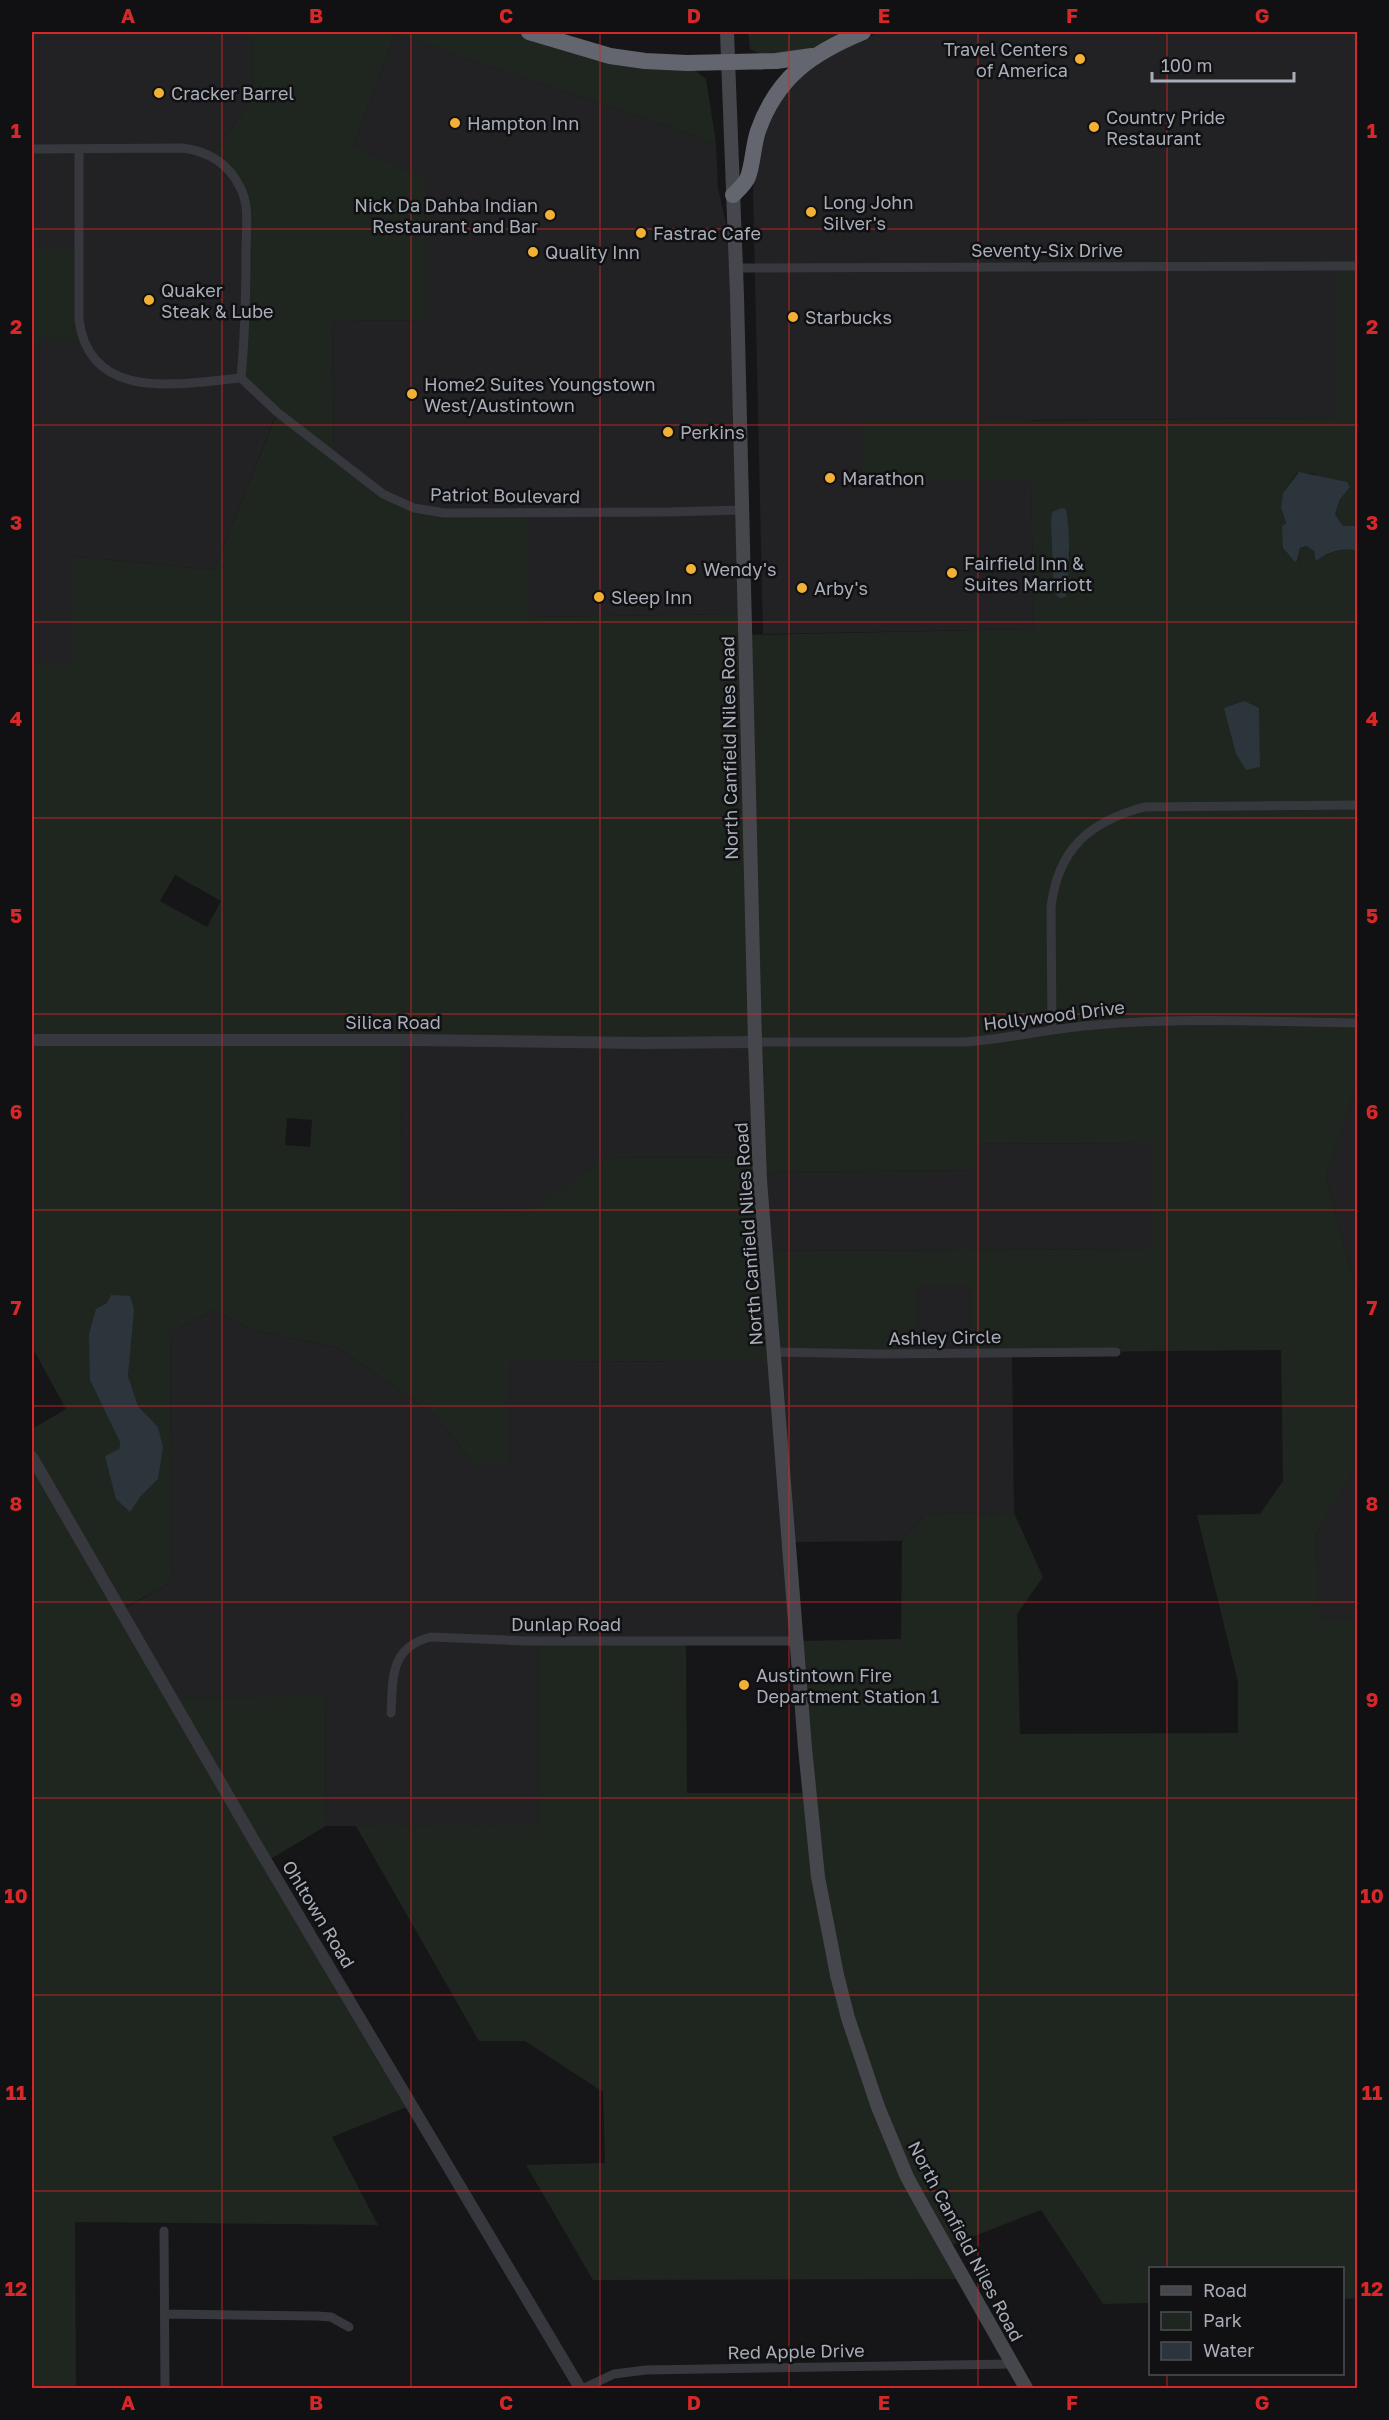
<svg xmlns="http://www.w3.org/2000/svg" width="1389" height="2420" font-family="'Golos Text',sans-serif">
  <style>
    .built { fill: #222225 }
    .green { fill: #1e261f; fill-rule: evenodd }
    .water { fill: #2c353c }
    .lines { fill: none; stroke-linecap: round; stroke-linejoin: round }
    .minor { stroke: #37383d; stroke-width: 9 }
    .tertiary { stroke: #37383d; stroke-width: 12 }
    .secondary { stroke: #45474d; stroke-width: 14 }
    .motorway { stroke: #63666e; stroke-width: 16 }
    .grid { fill: none; stroke: #d62828; stroke-width: 1.5; stroke-opacity: 0.55 }
    .poi-dot { fill: #f2b134; stroke: #111113; stroke-width: 2 }
    .labels { text-anchor: middle; dominant-baseline: central; stroke-width: 5; stroke-linejoin: round; paint-order: stroke }
    .poi-label { font-size: 18px; fill: #a8adb8; stroke: #111113; text-anchor: start }
    .street-label { font-size: 18px; fill: #a8adb8; stroke: #111113 }
    .neatline { fill: none; stroke: #d62828; stroke-width: 2 }
    .grid-label { font-size: 20px; text-anchor: middle; font-weight: bold; fill: #d62828 }
  </style>
  <rect width="100%" height="100%" fill="#161618"/>
  <path class="built" d="M32,32H252L253,99L211,156L241,188L277,412L214,570L71,556V664H32V338H83L79,249H32Z
    M880,32H1357V418L1030,420L1034,629L763,634L753,189L757,159L768,126L783,98L804,73L845,46Z
    M395,34L716,143L718,188L736,268L744,614L530,617L444,513L401,503L334,457L332,321L426,320L425,269L353,147Z
    M402,1040L755,1042L759,1157L607,1158L534,1209L401,1208Z
    M1357,1078V1295L1326,1176Z
    M974,1143L1154,1144L1153,1249L766,1251L760,1172L974,1170Z
    M915,1285H972V1353H1012L1014,1513L925,1514L902,1541L790,1542L797,1641H540V1826H326L325,1697L171,1698L120,1611L172,1582L170,1333L214,1310L250,1329L339,1348L436,1416L473,1463H507L508,1361L775,1362V1352L915,1353Z
    M1357,1460V1620L1318,1621L1316,1535Z"/>
  <path class="green" d="M252,32H529L687,63L706,79L716,143L395,34L353,147L425,180L426,320L332,321L334,457L367,483L414,508L528,513L530,617L744,614L745,635L1034,629L1031,480L863,483L861,422L1337,418L1336,266H1357V526H1343L1335,514L1340,499L1314,474L1297,473L1283,493L1281,508L1286,524L1283,548L1295,561H1298L1300,548L1307,546L1321,557C1333,551 1342,549 1355,550L1358,555V1078L1326,1176L1357,1295L1358,1460L1316,1535L1319,1620H1357V2298L1343,2299L1342,2268H1150V2303L1103,2304L1041,2210L946,2247L964,2279L593,2280L526,2165L605,2163L603,2092L525,2041H479L356,1826L540,1825V1641H686L687,1793H809L797,1641L901,1639L902,1541L925,1514L1014,1513L1043,1577L1017,1614L1020,1734L1238,1733V1682L1197,1515L1260,1514L1283,1481L1281,1350L972,1353V1285H915V1353L775,1352L776,1362L508,1361V1463H473L436,1416L339,1348L250,1329L214,1310L170,1333L172,1582L120,1610L171,1698L325,1696L326,1826L267,1861L412,2105L332,2137L378,2225L75,2222L76,2388H32V1429L66,1409L32,1347V664H71V556L214,570L277,413L241,378L244,195L211,156L253,99ZM1070,550L1066,597L1054,592V568ZM175,875L221,901L207,927L160,901ZM402,1041L755,1042L759,1157L607,1158L533,1209L401,1208ZM287,1118L312,1120L310,1147L285,1145ZM975,1143L1153,1144V1249L766,1251L761,1172L974,1170ZM107,1303L130,1343L128,1376L138,1406L158,1427V1479L140,1497L105,1456L119,1449L120,1442L107,1413L96,1309Z
    M748,32H850C820,45 781,67 750,49Z
    M32,249H79L83,339L32,338Z"/>
  <path class="water" d="M1299,472L1347,482L1350,487L1340,499L1335,514L1343,526H1357V555L1355,550C1340,548 1328,552 1316,561L1314,551L1306,546L1300,548L1297,561L1295,562L1283,548L1282,526L1286,523L1281,508L1283,493Z
    M1062,508L1066,509C1071,539 1069,568 1066,597L1059,598L1054,592L1051,523L1052,512Z
    M1244,701L1259,708L1260,767L1246,770L1236,754L1224,708Z
    M111,1295L130,1296L134,1309L128,1376L138,1406L158,1427L163,1447L158,1479L140,1497L130,1512L116,1499L105,1456L119,1449L120,1442L90,1380L89,1334L96,1309L107,1303Z"/>
  <g class="lines">
    <path class="minor" d="M32,149L182,148C208,151 228,163 240,187C250,205 246,230 246,250C246,293 245,335 241,378
      M79,150V320C90,404 182,383 241,378
      M736,268L1358,266
      M241,378L277,412L383,494L414,508L444,513L670,512L742,510
      M1052,1030L1051,907C1058,849 1089,822 1144,807L1358,805
      M755,1042H964C1008,1039 1052,1028 1096,1025C1183,1017 1271,1022 1358,1023
      M775,1352L879,1354L1116,1352
      M391,1713C393,1677 390,1647 431,1637L525,1641H797
      M164,2231L165,2388
      M165,2314L317,2316L331,2317L349,2327
      M584,2388L614,2374L646,2370L1012,2364"/>
    <path class="tertiary" d="M32,1040H412L643,1043L755,1042
      M32,1457L256,1844L580,2388"/>
    <path class="secondary" d="M727,32L737,296L755,1042L760,1180L805,1748L818,1877L837,1975L848,2018L878,2107L907,2177L929,2217L1026,2388"/>
    <path class="motorway" d="M529,32L610,56L645,61L687,63L776,61L812,56
      M733,195C738,190 746,183 748,177C753,164 753,146 758,131C777,77 812,53 863,32"/>
  </g>
  <path class="grid" d="M222,32V2388M411,32V2388M600,32V2388M789,32V2388M978,32V2388M1167,32V2268M32,229H1358M32,425H1358M32,622H1358M32,818H1358M32,1014H1358M32,1210H1358M32,1406H1358M32,1602H1358M32,1798H1358M32,1995H1358M32,2191H1358M1167,2374V2388"/>
  <g class="poi-dot">
    <circle cx="1080" cy="59" r="6"/>
    <circle cx="159" cy="93" r="6"/>
    <circle cx="455" cy="123" r="6"/>
    <circle cx="1094" cy="127" r="6"/>
    <circle cx="811" cy="212" r="6"/>
    <circle cx="550" cy="215" r="6"/>
    <circle cx="641" cy="233" r="6"/>
    <circle cx="533" cy="252" r="6"/>
    <circle cx="149" cy="300" r="6"/>
    <circle cx="793" cy="317" r="6"/>
    <circle cx="412" cy="394" r="6"/>
    <circle cx="668" cy="432" r="6"/>
    <circle cx="830" cy="478" r="6"/>
    <circle cx="691" cy="569" r="6"/>
    <circle cx="952" cy="573" r="6"/>
    <circle cx="802" cy="588" r="6"/>
    <circle cx="599" cy="597" r="6"/>
    <circle cx="744" cy="1685" r="6"/>
  </g>
  <g class="labels">
    <g class="poi-label">
      <text x="1068" y="49" text-anchor="end">Travel Centers<tspan x="1068" dy="21">of America</tspan></text>
      <text x="171" y="93">Cracker Barrel</text>
      <text x="1106" y="117">Country Pride<tspan x="1106" dy="21">Restaurant</tspan></text>
      <text x="467" y="123">Hampton Inn</text>
      <text x="823" y="202">Long John<tspan x="823" dy="21">Silver's</tspan></text>
      <text x="538" y="205" text-anchor="end">Nick Da Dahba Indian<tspan x="538" dy="21">Restaurant and Bar</tspan></text>
      <text x="653" y="233">Fastrac Cafe</text>
      <text x="545" y="252">Quality Inn</text>
      <text x="161" y="290">Quaker<tspan x="161" dy="21">Steak &amp; Lube</tspan></text>
      <text x="805" y="317">Starbucks</text>
      <text x="424" y="384">Home2 Suites Youngstown<tspan x="424" dy="21">West/Austintown</tspan></text>
      <text x="680" y="432">Perkins</text>
      <text x="842" y="478">Marathon</text>
      <text x="964" y="563">Fairfield Inn &amp;<tspan x="964" dy="21">Suites Marriott</tspan></text>
      <text x="703" y="569">Wendy's</text>
      <text x="814" y="588">Arby's</text>
      <text x="611" y="597">Sleep Inn</text>
      <text x="756" y="1675">Austintown Fire<tspan x="756" dy="21">Department Station 1</tspan></text>
    </g>
    <g class="street-label">
      <text x="1047" y="250">Seventy-Six Drive</text>
      <text transform="translate(505 495) rotate(1)">Patriot Boulevard</text>
      <text transform="translate(729 748) rotate(-91)">North Canfield Niles Road</text>
      <text transform="translate(1054 1015) rotate(-7)">Hollywood Drive</text>
      <text x="393" y="1022">Silica Road</text>
      <text transform="translate(748 1234) rotate(-94)">North Canfield Niles Road</text>
      <text transform="translate(945 1337) rotate(-1)">Ashley Circle</text>
      <text x="566" y="1624">Dunlap Road</text>
      <text transform="translate(319 1914) rotate(59)">Ohltown Road</text>
      <text transform="translate(966 2241) rotate(62)">North Canfield Niles Road</text>
      <text transform="translate(796 2351) rotate(-1)">Red Apple Drive</text>
    </g>
  </g>
  <rect width="1389" height="2420" fill="none" stroke="#111113" stroke-width="66"/>
  <rect x="1149" y="2267" width="195" height="108" fill="#111113" stroke="#4d4f55" stroke-width="1.5"/>
  <rect x="1161" y="2286" width="30" height="9" fill="#45474d" stroke="#4d4f55" stroke-width="1.5"/>
  <text x="1203" y="2297" font-size="18" fill="#a8adb8">Road</text>
  <rect x="1161" y="2312" width="30" height="18" fill="#1e261f" stroke="#4d4f55" stroke-width="1.5"/>
  <text x="1203" y="2327" font-size="18" fill="#a8adb8">Park</text>
  <rect x="1161" y="2342" width="30" height="18" fill="#2c353c" stroke="#4d4f55" stroke-width="1.5"/>
  <text x="1203" y="2357" font-size="18" fill="#a8adb8">Water</text>
  <path d="M1152 72v9h142v-9" fill="none" stroke="#a8adb8" stroke-width="3"/>
  <text x="1161" y="72" font-size="18" fill="#a8adb8" stroke="#111113" stroke-width="4.5" paint-order="stroke">100 m</text>
  <rect x="33" y="33" width="1323" height="2354" class="neatline"/>
  <g class="grid-label">
    <text x="128" y="23">A</text>
    <text x="316" y="23">B</text>
    <text x="506" y="23">C</text>
    <text x="694" y="23">D</text>
    <text x="884" y="23">E</text>
    <text x="1072" y="23">F</text>
    <text x="1262" y="23">G</text>
    <text x="16" y="138">1</text>
    <text x="1372" y="138">1</text>
    <text x="16" y="334">2</text>
    <text x="1372" y="334">2</text>
    <text x="16" y="530">3</text>
    <text x="1372" y="530">3</text>
    <text x="16" y="726">4</text>
    <text x="1372" y="726">4</text>
    <text x="16" y="923">5</text>
    <text x="1372" y="923">5</text>
    <text x="16" y="1119">6</text>
    <text x="1372" y="1119">6</text>
    <text x="16" y="1315">7</text>
    <text x="1372" y="1315">7</text>
    <text x="16" y="1511">8</text>
    <text x="1372" y="1511">8</text>
    <text x="16" y="1707">9</text>
    <text x="1372" y="1707">9</text>
    <text x="16" y="1903">10</text>
    <text x="1372" y="1903">10</text>
    <text x="16" y="2100">11</text>
    <text x="1372" y="2100">11</text>
    <text x="16" y="2296">12</text>
    <text x="1372" y="2296">12</text>
    <text x="128" y="2410">A</text>
    <text x="316" y="2410">B</text>
    <text x="506" y="2410">C</text>
    <text x="694" y="2410">D</text>
    <text x="884" y="2410">E</text>
    <text x="1072" y="2410">F</text>
    <text x="1262" y="2410">G</text>
  </g>
</svg>
